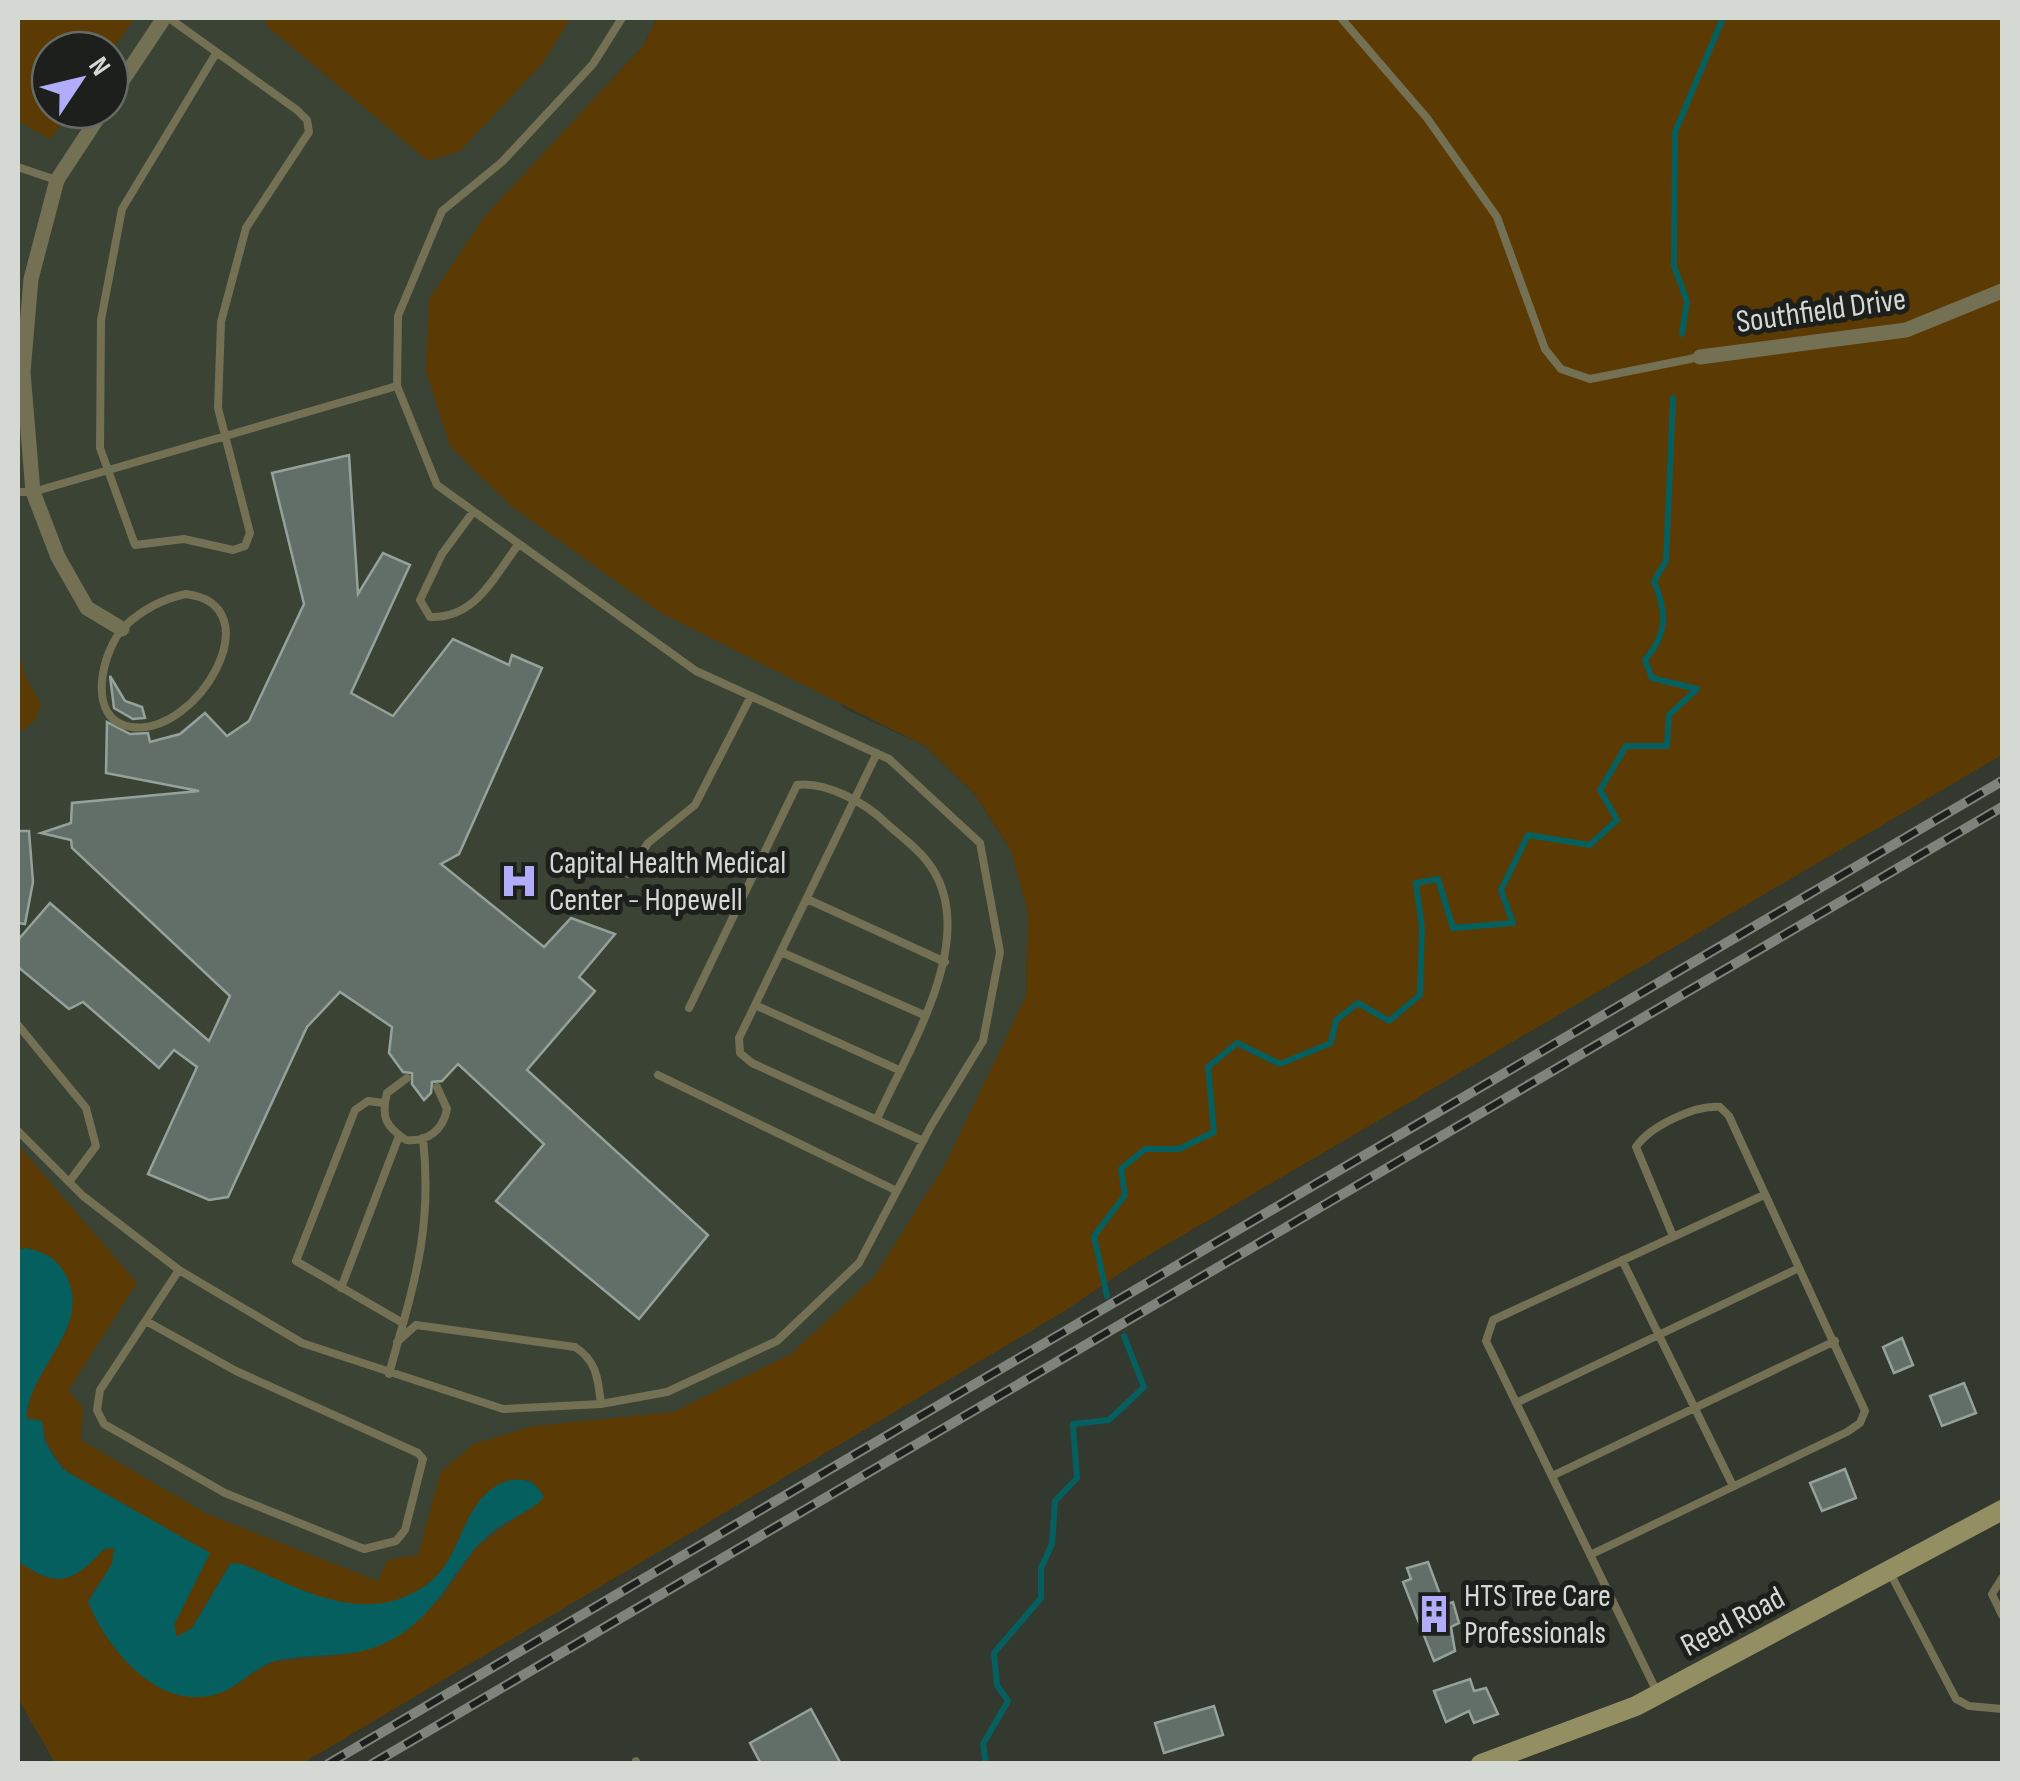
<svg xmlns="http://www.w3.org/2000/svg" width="2020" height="1781" font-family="'Sofia Sans Condensed',sans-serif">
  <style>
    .built { fill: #3a4334; fill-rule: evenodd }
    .green { fill: #5b3a04 }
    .water { fill: #065f5f }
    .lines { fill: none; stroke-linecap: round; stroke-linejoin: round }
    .stream { stroke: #065f5f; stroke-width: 6 }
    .building { fill: #626f69; stroke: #94a29b; stroke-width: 2.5 }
    .lane { stroke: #737054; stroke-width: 8 }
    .street { stroke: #737054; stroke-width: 15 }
    .secondary { stroke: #948f62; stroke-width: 20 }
    .rail-casing { stroke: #7e837b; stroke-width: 10 }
    .rail { stroke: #1c1f1b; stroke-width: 6; stroke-dasharray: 19; stroke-linecap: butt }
    .labels { text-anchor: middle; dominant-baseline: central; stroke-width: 10; stroke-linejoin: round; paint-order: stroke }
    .street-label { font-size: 32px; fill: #d5d9d3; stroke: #1c1f1b }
    .poi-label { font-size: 32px; fill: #d5d9d3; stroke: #1c1f1b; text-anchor: start }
  </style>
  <rect width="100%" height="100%" fill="#33392f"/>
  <path class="built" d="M18,18H657L643,46L569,127L843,708L925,746L973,792L1011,850L1028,912L1026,996L1066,1310L303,1763H55L18,1698ZM50,50H110V110H50Z"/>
  <path class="green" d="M18,18H135L110,53L50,50V110H71L50,139L18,121Z
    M264,18H571L542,64L460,151L428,161L267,26Z
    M657,18H2002V755L1137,1262L1066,1310L303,1763H55L18,1698V1561C80,1608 83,1550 114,1547L112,1565L90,1596L105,1635L137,1671L162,1689L191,1697L210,1695L226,1690L272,1662L331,1656L440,1600L477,1547L544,1497L532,1480L507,1481C494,1497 479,1512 468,1529C458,1544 451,1561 439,1574C384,1636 289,1587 228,1567L192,1628L177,1637L174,1625L210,1552C164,1528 45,1484 44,1426L26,1419L32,1390L67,1329L26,1248L18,1250V1145L137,1283L68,1391L83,1407L81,1440L207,1514L378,1581L388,1560L418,1555L441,1471L474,1444L534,1426L673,1412L791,1354L874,1277L945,1165L1026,996L1028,912L1011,850L973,792L925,746L659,612L511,506L450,446L426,371L429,299L485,216L643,46Z
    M18,647L25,676L41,705L35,720L18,734Z"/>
  <path class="water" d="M25,1248C42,1251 55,1257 64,1272C96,1325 29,1367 26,1418L42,1421L44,1441L62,1469L210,1553L174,1625L177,1637L192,1628L231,1563C244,1563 255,1570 267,1575C314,1596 365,1619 415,1592C458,1569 455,1531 481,1499C499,1478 530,1469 544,1497C530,1513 511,1517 494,1530C446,1569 441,1625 370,1649C338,1659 303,1652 272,1662C255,1667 242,1683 227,1690C165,1719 109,1653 88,1602L112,1564L114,1548L104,1549C75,1581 58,1590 18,1561V1250Z"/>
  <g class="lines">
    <path class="stream" d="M1682,334L1687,301L1674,266L1675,132L1723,18
      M1107,1296L1094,1236L1125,1195L1121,1169L1145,1149H1179L1214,1132L1208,1067L1237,1043L1280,1064L1331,1043L1336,1020L1358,1003L1389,1021L1420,995L1422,928L1416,883L1438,879L1453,928L1513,923L1501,890L1528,835L1590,845L1617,820L1600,790L1626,746H1667L1669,715L1697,689L1652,678L1645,660C1668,633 1667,613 1654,581L1666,561L1673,398
      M986,1764L983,1744L1008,1701L997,1685L994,1653L1041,1598V1568L1052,1544L1055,1501L1077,1478L1073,1424L1109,1420L1144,1387L1124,1336"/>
  </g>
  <path class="building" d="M349,455L358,594L383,553L410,565L351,693L393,716L453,639L509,665L512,655L542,668L459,854L441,864L544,947L571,918L615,934L579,977L595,991L527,1070L708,1235L639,1319L496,1201L544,1144L458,1064L442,1081L432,1082L431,1093L424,1100L412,1084V1073L403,1072L389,1053L392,1027L340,992L307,1027L228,1197L209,1200L148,1174L197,1067L174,1050L159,1068L83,1002L69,1009L18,967V940L50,903L209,1041L230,996L72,848L71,840L41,833L71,823L72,803L199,791L106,773L107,722L130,734L148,733L150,742L180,734L205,713L227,736L249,721L304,604L272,473Z
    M110,676L125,701L142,707L145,718L133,719L114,708Z
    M18,831H29L33,882L25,924L18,923Z
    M1902,1338L1913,1365L1894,1373L1883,1347Z
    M1964,1383L1976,1413L1942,1426L1930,1396Z
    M1845,1469L1856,1498L1822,1511L1810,1483Z
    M1428,1562L1444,1605L1453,1602L1459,1623L1451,1627L1455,1651L1434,1661L1403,1582L1411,1579L1407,1568Z
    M1470,1679L1474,1691L1486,1688L1498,1714L1474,1723L1469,1711L1446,1722L1434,1691Z
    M1214,1706L1223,1735L1164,1753L1155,1723Z
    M811,1709L841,1764H761L750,1743Z"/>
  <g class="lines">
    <path class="lane" d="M169,18L297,110L307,120L309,132L246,228L221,322L218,408L250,533L245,546L233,550L184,539L135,545L100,448L101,320L122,209L215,55
      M1341,18L1427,118L1497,217L1545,349L1561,369L1590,379L1700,357
      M18,167L56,180
      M18,492H33L397,386
      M473,512L442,554L420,600L430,617C475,619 493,578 518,545
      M186,594C274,605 198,736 132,727C84,721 102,649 125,626C143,609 162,599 186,594Z
      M877,753L739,1038L740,1053L752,1063L923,1141
      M628,874L648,843L695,805L751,696
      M807,899L945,962
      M781,952L924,1015
      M755,1005L899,1070
      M689,1008L797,785C825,781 866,803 886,823C899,835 915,846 926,860C985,932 908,1049 877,1119
      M18,1025L86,1108L96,1146L69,1182
      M658,1075L897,1191
      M407,1078L387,1093C381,1117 385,1126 406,1140C428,1142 443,1130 447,1109L437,1087
      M384,1103L368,1101L355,1110L296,1261L401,1322
      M18,1131L83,1196L179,1270L302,1343L503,1409L601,1404L667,1392L777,1341L859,1263L931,1126L983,1041L1000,952L980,843L889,759L696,671L437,485L397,386L398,316L442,211L502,162L593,64L622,18
      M1622,1260L1733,1486
      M341,1288L399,1136
      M146,1321L236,1371L418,1453L423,1459L405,1530L396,1541L364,1549L225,1493L104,1424L97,1410L100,1390L179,1270
      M397,1342L416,1325L575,1347C597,1361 598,1379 601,1404
      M389,1374C413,1286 433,1232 423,1138
      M1516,1403L1799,1268
      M1552,1476L1835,1341
      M1590,1555L1847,1432L1860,1423L1865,1411L1729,1116L1720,1107C1695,1105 1650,1126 1636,1147L1673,1236
      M1889,1571L1956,1699L1969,1706L2002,1709
      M2002,1578L1992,1594L2002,1615
      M1657,1692L1486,1341L1493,1320L1764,1195
      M636,1761L637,1764"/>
    <path class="street" d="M110,99L164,18
      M103,110L57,180L31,279L23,372L33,492L58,557L87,608L122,629
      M1700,357L1906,330L2002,291"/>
    <path class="secondary" d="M1481,1764L1636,1706L2002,1510"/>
    <g class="rail-casing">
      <path id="rail" d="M328,1764L2002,781
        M372,1764L2002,807"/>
    </g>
    <use href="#rail" class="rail"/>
  </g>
  <defs>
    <g id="hospital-bare" transform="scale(3)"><path d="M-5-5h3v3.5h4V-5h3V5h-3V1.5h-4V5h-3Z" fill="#b1adfa" stroke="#1c1f1b" stroke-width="2.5" paint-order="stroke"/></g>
    <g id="building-bare" transform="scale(3)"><path d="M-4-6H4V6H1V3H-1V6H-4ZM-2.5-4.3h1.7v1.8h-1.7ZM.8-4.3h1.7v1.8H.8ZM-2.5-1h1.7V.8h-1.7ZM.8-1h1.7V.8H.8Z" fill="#b1adfa" stroke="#1c1f1b" stroke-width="2.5" paint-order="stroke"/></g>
  </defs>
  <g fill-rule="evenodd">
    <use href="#hospital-bare" x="519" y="881"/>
    <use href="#building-bare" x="1434" y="1614"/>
  </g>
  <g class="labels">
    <g class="street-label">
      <text transform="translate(1821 311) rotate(-8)">Southfield Drive</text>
      <text transform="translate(1733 1622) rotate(-28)">Reed Road</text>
    </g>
    <g class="poi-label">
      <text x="549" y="863">Capital Health Medical<tspan x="549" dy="37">Center - Hopewell</tspan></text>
      <text x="1464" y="1596">HTS Tree Care<tspan x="1464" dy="37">Professionals</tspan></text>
    </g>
  </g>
  <rect width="2020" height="1781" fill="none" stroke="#d5d9d3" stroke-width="40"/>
  <g transform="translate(80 80) rotate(55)"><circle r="48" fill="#1c1f1b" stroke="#666965" stroke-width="2.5"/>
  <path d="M0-8L18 38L0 25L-18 38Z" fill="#b1adfa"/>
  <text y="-15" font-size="28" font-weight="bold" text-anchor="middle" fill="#d5d9d3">N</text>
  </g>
</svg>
